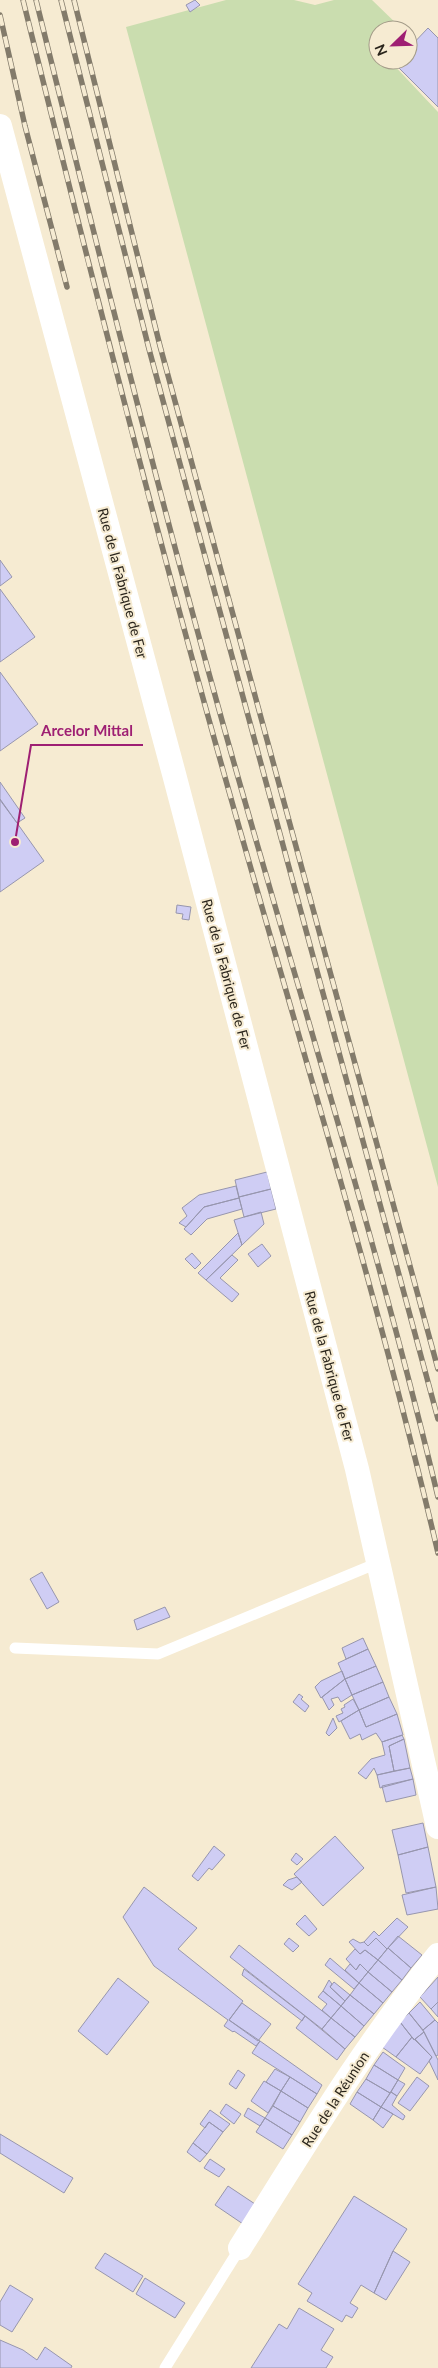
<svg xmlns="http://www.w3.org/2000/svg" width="438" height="2368" font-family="Lato,sans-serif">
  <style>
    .green { fill: #caddaf }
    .building { fill: #cfcdf4; stroke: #9796ae }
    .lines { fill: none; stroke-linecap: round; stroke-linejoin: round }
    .lane { stroke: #fff; stroke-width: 11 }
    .street { stroke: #fff; stroke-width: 24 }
    .rail-casing { stroke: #837b6b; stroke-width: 5.5 }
    .rail { stroke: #f6ebd2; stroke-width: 4; stroke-dasharray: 11; stroke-linecap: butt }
    .labels { text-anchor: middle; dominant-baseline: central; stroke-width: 4; stroke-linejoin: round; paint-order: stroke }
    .street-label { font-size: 14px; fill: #2a251c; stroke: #f6ebd2 }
    .leader { fill: none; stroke: #9e1f73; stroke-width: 2 }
    .callout-dot { fill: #9e1f73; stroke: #f6ebd2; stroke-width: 2 }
    .callout-label { font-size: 15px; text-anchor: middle; font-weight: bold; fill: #9e1f73; stroke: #f6ebd2; stroke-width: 4; stroke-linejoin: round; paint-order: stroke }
  </style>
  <rect width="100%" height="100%" fill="#f6ebd2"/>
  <path class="green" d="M226,0H294L315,5L334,0H372L403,30H378V60H389L438,112V1187L126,27Z"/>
  <path class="building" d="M195,0L200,5L190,12L186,5Z
    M428,28L438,38V107L394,63L397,60H408V49Z
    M0,560L12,577L0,586Z
    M0,589L35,637L0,662Z
    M0,672L38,724L0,751Z
    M0,782L25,818L17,823L0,800Z
    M0,799L44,861L0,892Z
    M177,905L191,907L189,920L182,919L183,914L176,913Z
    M267,1172L271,1189L239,1197L235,1180Z
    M236,1186L239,1198L204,1207L186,1227L179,1223L187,1216L182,1208L199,1195Z
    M271,1189L276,1209L244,1217L239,1197Z
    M239,1198L242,1209L207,1219L191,1235L184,1229L204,1207Z
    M261,1212L264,1224L242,1245L234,1220Z
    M238,1233L242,1245L206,1280L198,1273Z
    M262,1244L271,1256L258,1267L248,1254Z
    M192,1253L201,1263L195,1269L185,1259Z
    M232,1255L238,1260L220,1278L239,1294L232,1302L206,1280Z
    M42,1572L59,1602L47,1609L30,1579Z
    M165,1607L170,1617L137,1630L134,1620Z
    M363,1638L368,1649L346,1659L342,1648Z
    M368,1649L376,1666L345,1679L338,1663Z
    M376,1666L383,1682L352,1695L345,1679Z
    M342,1671L345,1679L321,1698L315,1687L321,1681Z
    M345,1679L352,1695L341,1702L338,1697L331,1699L334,1705L329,1710L322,1697Z
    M383,1682L389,1697L359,1710L352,1695Z
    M299,1694L303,1697L301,1699L309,1706L305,1712L293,1702Z
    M389,1697L397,1714L366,1727L359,1710Z
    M353,1699L359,1710L339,1722L336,1716L343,1713L341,1709L345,1707L344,1705Z
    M359,1710L366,1727L397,1714L403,1735L382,1742L376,1733L362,1740L360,1734L350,1739L341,1721Z
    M333,1718L337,1728L329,1736L326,1733Z
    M402,1735L404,1739L389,1746L394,1771L377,1775L374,1768L366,1779L358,1773L371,1759L385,1755L382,1742Z
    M404,1739L410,1768L394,1771L389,1746Z
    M410,1768L413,1779L380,1788L377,1775Z
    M413,1779L416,1795L386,1802L382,1786Z
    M423,1823L428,1847L398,1855L392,1830Z
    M335,1836L364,1868L323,1906L294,1874Z
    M214,1846L225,1855L212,1870L209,1868L198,1881L192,1876Z
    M428,1847L436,1887L406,1893L398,1855Z
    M296,1853L303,1859L297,1865L291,1860Z
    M297,1877L302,1882L292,1890L283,1885L288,1880Z
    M144,1887L197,1928L178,1949L243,2001L229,2020L260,2041L256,2046L234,2031L233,2032L224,2026L228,2020L154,1966L123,1917Z
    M436,1887L438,1909L407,1915L402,1895Z
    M305,1915L317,1929L309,1936L296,1924Z
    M397,1918L408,1927L387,1949L376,1938L368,1946L364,1942L374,1931L379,1936Z
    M398,1936L422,1955L411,1968L388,1948Z
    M289,1938L299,1946L293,1952L284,1944Z
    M376,1938L387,1949L378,1960L365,1950L360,1954L349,1942L353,1939L360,1943L364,1942L368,1946Z
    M239,1945L331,2018L322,2029L230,1957Z
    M388,1948L411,1968L402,1980L378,1960Z
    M355,1949L360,1954L365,1950L378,1960L368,1972L360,1964L356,1970L346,1959Z
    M330,1958L359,1983L354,1989L325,1965Z
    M378,1960L402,1980L392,1992L368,1972Z
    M350,1964L356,1970L360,1964L368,1972L359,1983L345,1970Z
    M244,1969L305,2016L302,2021L242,1975Z
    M368,1972L392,1992L383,2003L359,1983Z
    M438,1977V2002L431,2009L420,1997Z
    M118,1978L149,2002L107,2055L78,2031Z
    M329,1980L332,1984L330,1987L345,2001L341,2006L323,1991Z
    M334,1982L350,1995L345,2001L330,1987Z
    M359,1983L383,2003L374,2014L350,1995Z
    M323,1991L341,2006L331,2018L322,2010L327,2004L318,1997Z
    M350,1995L374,2014L364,2026L341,2006Z
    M420,2002L435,2020L423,2030L409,2013Z
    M438,2002V2017L431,2009Z
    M242,2003L271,2024L258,2041L229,2020Z
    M341,2006L364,2026L355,2037L331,2018Z
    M409,2013L424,2032L414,2040L400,2022Z
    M305,2016L345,2049L337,2060L296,2028Z
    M331,2018L355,2037L345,2049L322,2029Z
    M435,2020L438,2023V2055L436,2056L423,2030Z
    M400,2022L412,2037L396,2057L382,2047Z
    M424,2032L438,2060V2080L429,2061L432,2057L415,2039Z
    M412,2037L432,2057L420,2074L396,2057Z
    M260,2041L322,2085L317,2094L252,2053Z
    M383,2052L405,2068L398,2080L374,2065Z
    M374,2065L398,2080L390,2093L366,2079Z
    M275,2069L290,2077L281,2091L266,2082Z
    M238,2070L245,2075L236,2089L229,2084Z
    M290,2077L317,2094L308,2108L281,2091Z
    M417,2077L429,2086L410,2111L398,2103Z
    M366,2079L390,2093L381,2107L357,2092Z
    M398,2080L405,2084L397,2096L391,2092Z
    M264,2081L281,2091L268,2113L251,2101Z
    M281,2091L308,2108L300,2122L273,2106Z
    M357,2092L381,2107L373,2120L350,2104Z
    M391,2092L397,2096L392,2105L405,2116L403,2120L381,2107Z
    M226,2104L241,2114L234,2124L220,2113Z
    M273,2106L300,2122L292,2135L265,2118Z
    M381,2107L393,2114L383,2128L373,2120Z
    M248,2108L265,2118L260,2126L244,2116Z
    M210,2110L230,2124L223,2132L209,2122L205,2128L200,2124Z
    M265,2118L292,2135L283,2149L256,2132Z
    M209,2122L223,2132L207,2154L193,2143Z
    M0,2134L73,2178L64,2193L0,2153Z
    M193,2143L207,2154L200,2162L187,2152Z
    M210,2159L225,2169L219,2177L204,2168Z
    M228,2186L255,2204L243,2224L215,2205Z
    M354,2196L407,2229L393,2251L374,2293L361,2285L350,2303L358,2308L352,2318L346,2315L342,2322L307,2301L312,2293L298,2284Z
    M393,2251L410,2262L386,2300L374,2293Z
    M105,2253L143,2276L133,2292L95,2268Z
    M145,2278L185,2303L175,2318L136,2294Z
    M10,2285L33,2299L12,2332L0,2325V2302Z
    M299,2308L334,2329L321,2350L333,2357L326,2368H251L279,2324L287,2329Z
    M0,2340L23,2350L37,2360L45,2347L72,2366L71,2368H0Z"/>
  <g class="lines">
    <path class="lane" d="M15,1648L158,1654L380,1562
      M165,2368L240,2248"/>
    <path class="street" d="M0,126L174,774L357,1469L438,1827
      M240,2248C303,2148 363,2047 438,1955"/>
    <g class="rail-casing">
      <path id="rail" d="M23,0C83,243 144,486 211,727C287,1002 373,1275 438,1553
        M36,0C96,242 156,484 223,724C295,982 376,1237 438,1497
        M61,0L149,349L438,1419
        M74,0L160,346L438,1369
        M0,15L25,126L67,287"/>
    </g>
    <use href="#rail" class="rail"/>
  </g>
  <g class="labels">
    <g class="street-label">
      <text transform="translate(123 583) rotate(75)">Rue de la Fabrique de Fer</text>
      <text transform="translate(227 974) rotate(75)">Rue de la Fabrique de Fer</text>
      <text transform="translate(330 1366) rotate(75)">Rue de la Fabrique de Fer</text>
      <text transform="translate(335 2099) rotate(-57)">Rue de la Réunion</text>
    </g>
  </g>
  <path class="leader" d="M15 842L31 745H143"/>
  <circle class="callout-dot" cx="15" cy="842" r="5"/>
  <g class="callout-label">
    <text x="87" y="736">Arcelor Mittal</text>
  </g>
  <g transform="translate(393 45) rotate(247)"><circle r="24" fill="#f6ebd2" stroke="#a49c89"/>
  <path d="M0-4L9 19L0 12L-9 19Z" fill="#9e1f73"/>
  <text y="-8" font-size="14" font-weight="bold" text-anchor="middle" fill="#2a251c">N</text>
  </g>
</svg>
